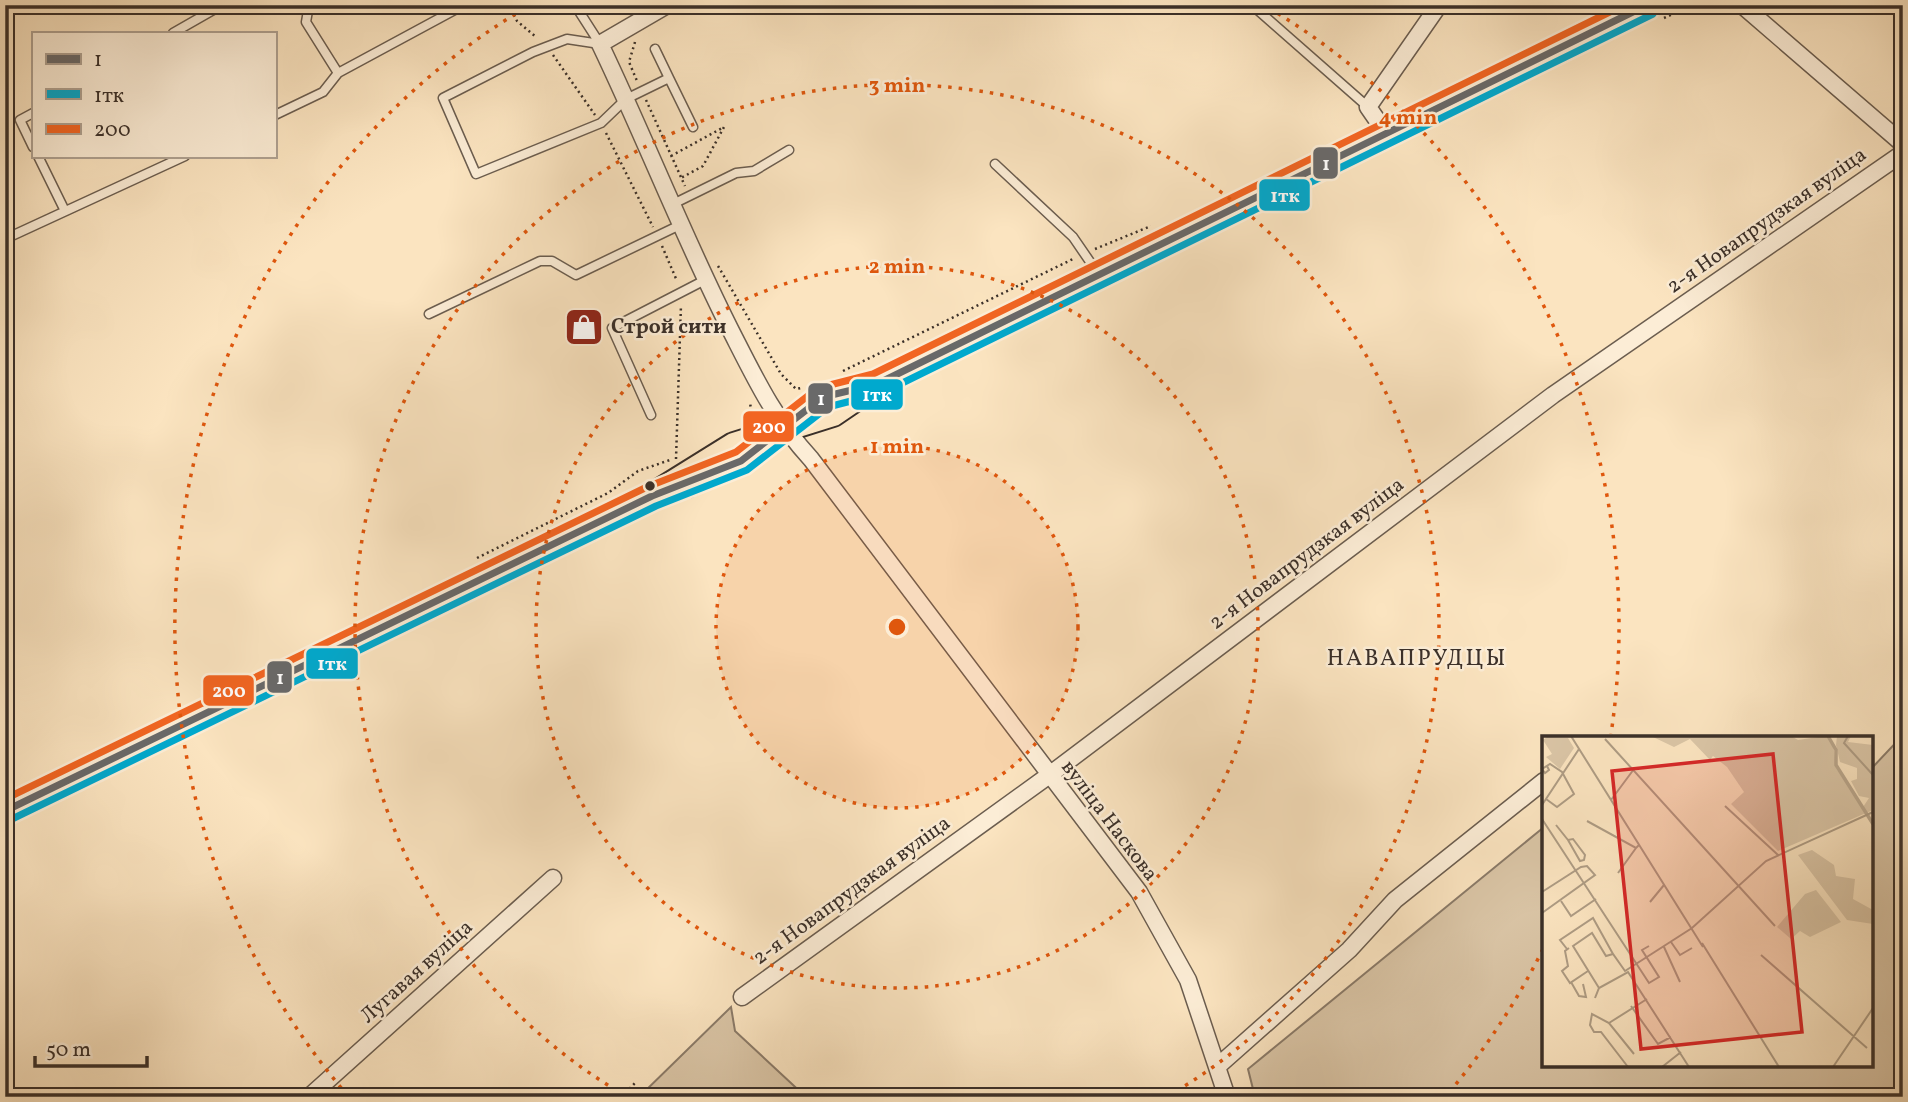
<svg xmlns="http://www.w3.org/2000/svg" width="1908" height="1102" font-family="Vollkorn,serif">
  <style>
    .green { fill: #dac5a6; stroke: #8a7a68; stroke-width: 2 }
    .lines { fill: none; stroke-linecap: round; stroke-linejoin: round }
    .lane-casing { stroke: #6b5d4f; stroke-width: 11 }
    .street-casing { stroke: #6b5d4f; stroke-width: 19 }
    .primary-casing { stroke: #3b3029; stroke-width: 28 }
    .path { stroke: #3b3029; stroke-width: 2.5; stroke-dasharray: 2 3.5; stroke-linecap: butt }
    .lane { stroke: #fcedd6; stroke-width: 8 }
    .street { stroke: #fcedd6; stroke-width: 16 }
    .primary { stroke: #fbe4c0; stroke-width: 24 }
    .bus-1-casing { stroke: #fcedd6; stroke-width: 12 }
    .bus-2-casing { stroke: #fcedd6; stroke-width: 12 }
    .bus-3-casing { stroke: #fcedd6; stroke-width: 12 }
    .bus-1 { stroke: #696969; stroke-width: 7 }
    .bus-2 { stroke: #00a9ce; stroke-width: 7 }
    .bus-3 { stroke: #f26522; stroke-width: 7 }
    .ring { fill: none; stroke: #df570d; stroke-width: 3.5; stroke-dasharray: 3.5 7 }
    .bus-dot { fill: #3b3029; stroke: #fcedd6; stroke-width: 2.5 }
    .labels { text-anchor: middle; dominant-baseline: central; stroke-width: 5; stroke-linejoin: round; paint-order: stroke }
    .street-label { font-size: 21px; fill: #3b3029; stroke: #fcedd6 }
    .poi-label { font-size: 21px; font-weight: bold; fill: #3b3029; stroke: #fcedd6; text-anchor: start }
    .neighbourhood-label { font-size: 23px; letter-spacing: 2px; fill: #3b3029; stroke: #fcedd6 }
    .inset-river { fill: none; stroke: #baa78d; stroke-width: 3.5 }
    .inset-road { fill: none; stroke: #ae9c84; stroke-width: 2 }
    .view { fill: #d62828; fill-opacity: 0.15; stroke: #d62828; stroke-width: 3.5 }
    .inset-edge { fill: none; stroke: #3b3029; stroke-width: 3.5 }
    .centre { fill: #df570d; stroke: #fcedd6; stroke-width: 3.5 }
    .ring-label { font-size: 21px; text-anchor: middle; font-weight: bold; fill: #df570d; stroke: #fcedd6; stroke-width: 5; stroke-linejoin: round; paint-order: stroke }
    .line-badge { stroke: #fcedd6; stroke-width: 2.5 }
    .badge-label { font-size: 19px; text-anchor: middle; font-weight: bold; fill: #fff }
  </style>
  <rect width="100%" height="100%" fill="#fbe4c0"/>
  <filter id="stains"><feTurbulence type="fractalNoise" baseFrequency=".00286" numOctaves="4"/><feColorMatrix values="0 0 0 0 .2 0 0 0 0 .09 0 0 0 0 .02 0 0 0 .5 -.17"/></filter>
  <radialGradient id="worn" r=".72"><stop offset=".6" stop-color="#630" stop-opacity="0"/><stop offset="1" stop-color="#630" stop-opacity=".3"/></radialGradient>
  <path class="green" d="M1903,735V1097H1255L1248,1069L1544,827V1065H1871V769Z
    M731,1007L735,1031L806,1097H639Z"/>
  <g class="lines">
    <g class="lane-casing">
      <path id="lane" d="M309,5L306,22L338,73
        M575,5L600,44
        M1252,5L1368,107
        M173,33L222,5
        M600,44L567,39L533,52L443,98L476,174L601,123L626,99L669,78L693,127
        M655,49L669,78
        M33,113L20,120L33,147
        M275,115L323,92L338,73L464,5
        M38,156L65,211
        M995,164L1073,237L1097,272
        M673,204L736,173L754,171L789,150
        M5,239L185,156
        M429,314L540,261H552L576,275L680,225
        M651,415L612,328L705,280"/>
    </g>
    <g class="street-casing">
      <path id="street" d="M667,5L600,44C645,138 683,236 730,329C755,378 774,419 811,459L1139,892L1188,980L1227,1097
        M1742,5L1903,144
        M1386,133L1368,107L1439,5
        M742,997L1048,776L1553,395L1903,153
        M1218,1066L1349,950L1395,900L1544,781
        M309,1097L553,878"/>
    </g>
    <g class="primary-casing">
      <path id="primary" d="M793,422L823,397L859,389
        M652,496L734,445L833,414L877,384L1648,5
        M5,811L667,490"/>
    </g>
    <path class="path" d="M509,5L517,21L536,37
      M1664,18L1693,5
      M635,42L629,62L637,81
      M553,55L595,115
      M646,100L685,186
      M606,133L653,227
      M671,156L724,127L703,166L681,178
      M662,246L677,281
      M1095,249L1151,226
      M718,266L781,374L796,389L801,388
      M843,371L1073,259
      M746,422L751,410L750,402
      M676,459L681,305
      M742,463L746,471L772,455
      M691,497L746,471
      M477,558L608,493L638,471L670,460
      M622,1097L635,1083"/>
    <use href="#lane" class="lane"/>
    <use href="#street" class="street"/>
    <use href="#primary" class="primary"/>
    <g class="bus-1-casing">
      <path id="bus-1" d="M5,811L652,496L741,461L823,397L877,384L1647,5"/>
    </g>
    <g class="bus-2-casing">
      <path id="bus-2" d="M10,820L656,506L747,470L828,407L882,393L1653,14"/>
    </g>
    <g class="bus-3-casing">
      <path id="bus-3" d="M5,799L647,487L736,452L818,388L873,374L1624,5"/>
    </g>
    <use href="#bus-1" class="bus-1"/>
    <use href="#bus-2" class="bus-2"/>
    <use href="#bus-3" class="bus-3"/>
  </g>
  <circle cx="897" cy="627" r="181" fill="#df570d" fill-opacity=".12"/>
  <g class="ring">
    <circle cx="897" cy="627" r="181"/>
    <circle cx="897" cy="627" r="361"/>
    <path d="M626 1096A542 542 0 1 1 1168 1096"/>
    <path d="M1543 949A722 722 0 0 1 1446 1096M348 1096A722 722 0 0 1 525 8M1269 8A722 722 0 0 1 1611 734"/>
  </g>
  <defs>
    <g id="shop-square" transform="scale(2.0125)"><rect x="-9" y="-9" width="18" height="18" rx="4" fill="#8f2418" stroke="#fcedd6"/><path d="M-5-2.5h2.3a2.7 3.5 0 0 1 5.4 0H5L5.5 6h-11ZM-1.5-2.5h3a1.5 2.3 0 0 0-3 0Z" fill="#fff"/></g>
  </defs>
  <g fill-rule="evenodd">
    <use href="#shop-square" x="584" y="327"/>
  </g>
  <circle class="bus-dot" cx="650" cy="486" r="6"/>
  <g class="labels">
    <g class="street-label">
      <text transform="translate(1767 221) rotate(-35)">2-я Новапрудзкая вуліца</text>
      <text transform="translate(1307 554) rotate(-37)">2-я Новапрудзкая вуліца</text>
      <text transform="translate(1109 821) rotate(53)">вуліца Наскова</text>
      <text transform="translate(852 891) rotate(-36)">2-я Новапрудзкая вуліца</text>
      <text transform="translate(417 972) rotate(-42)">Лугавая вуліца</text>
    </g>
    <g class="poi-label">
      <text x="611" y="327">Строй сити</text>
    </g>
    <g class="neighbourhood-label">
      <text x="1417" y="659">НАВАПРУДЦЫ</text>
    </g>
  </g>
  <g transform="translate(1542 736)">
    <rect width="331" height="331" fill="#fbe4c0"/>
    <path d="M109,0H249L256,4L283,0L291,6L294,32L321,71L327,62L317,60L309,45L315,43V32L298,26L294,9L295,0H309L306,6L331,9V74L236,115L189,68L202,56L185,31L171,20L168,24L148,3L132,11ZM5,1L26,2L32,12L18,33L4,21L10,18L1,4ZM270,114L292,129L294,140L313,143L311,163L331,174V188L305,184L256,119ZM274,154L299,186L268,201L258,195L249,203L235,191L263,158Z" fill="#dac5a6"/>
    <path class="inset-river" d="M286,0L294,14V29L331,88"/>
    <path class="inset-road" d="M29,0L161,211M306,0L302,7L331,39M63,3L233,190M4,63L15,71L32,58L20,36L8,28L0,33L3,37L7,34L5,30M69,64L92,33M0,69L37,13M183,70L236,119M0,83L107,247L117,241L100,214L107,210M45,85L94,112L97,109M14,89L26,104L31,103L43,119L42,124L38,125L26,104M76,137L94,112M0,156L39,131L45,130L53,139L0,177M19,165L29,180L54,163M108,166L122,149M129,206L138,219L150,212M160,207L237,331M122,211L138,246M27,212L23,215L26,230L20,235L28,247L46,235M25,213L18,204L51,182L71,218M219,219L325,312M29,246L37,260L44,261L41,248M57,252L31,210L50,197L64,220L71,218L83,235L150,192L224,125L331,76M53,262L57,252L86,236L147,331M89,270L116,308L129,301M67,287L105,263M86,331L59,296H52L48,289L50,278L67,287L92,318M120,331L139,316M291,331L331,272"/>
    <path class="view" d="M231,18L260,296L99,313L70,35Z"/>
    <rect width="331" height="331" class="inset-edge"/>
  </g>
  <circle cx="897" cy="627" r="10" class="centre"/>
  <g class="ring-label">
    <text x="897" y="92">3 min</text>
    <text x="1408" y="124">4 min</text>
    <text x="897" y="273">2 min</text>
    <text x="897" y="453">1 min</text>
  </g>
  <g class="line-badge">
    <rect x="1312" y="146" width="27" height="34" rx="7" fill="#696969"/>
    <rect x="1258" y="178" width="53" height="34" rx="7" fill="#00a9ce"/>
    <rect x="850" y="378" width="54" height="33" rx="7" fill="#00a9ce"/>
    <rect x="807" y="382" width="27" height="33" rx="7" fill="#696969"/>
    <rect x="742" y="410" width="53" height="33" rx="7" fill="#f26522"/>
    <rect x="305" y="647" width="54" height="33" rx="7" fill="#00a9ce"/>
    <rect x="266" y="660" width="27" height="34" rx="7" fill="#696969"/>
    <rect x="202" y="674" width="53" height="33" rx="7" fill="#f26522"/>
  </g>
  <g class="badge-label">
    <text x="1326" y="170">1</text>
    <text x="1285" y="202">1тк</text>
    <text x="877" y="401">1тк</text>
    <text x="821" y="405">1</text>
    <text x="769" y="433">200</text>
    <text x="332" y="670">1тк</text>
    <text x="280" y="684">1</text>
    <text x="229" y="697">200</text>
  </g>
  <rect width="1908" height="1102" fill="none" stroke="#fbe4c0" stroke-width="28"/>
  <rect x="7" y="7" width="1894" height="1088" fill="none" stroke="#3b3029" stroke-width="3.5"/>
  <rect x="14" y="14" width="1880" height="1074" fill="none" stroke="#3b3029" stroke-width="2"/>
  <rect x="32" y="32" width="245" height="126" fill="#fcedd6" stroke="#afa191" stroke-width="2"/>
  <rect x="46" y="54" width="35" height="10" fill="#696969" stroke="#afa191" stroke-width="2"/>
  <text x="94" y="66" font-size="21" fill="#3b3029">1</text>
  <rect x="46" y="89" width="35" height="10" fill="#00a9ce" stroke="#afa191" stroke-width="2"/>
  <text x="94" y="102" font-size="21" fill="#3b3029">1тк</text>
  <rect x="46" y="124" width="35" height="10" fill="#f26522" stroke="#afa191" stroke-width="2"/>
  <text x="94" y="136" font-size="21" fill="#3b3029">200</text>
  <path d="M35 1056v10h112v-10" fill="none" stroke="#3b3029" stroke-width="3.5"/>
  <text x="46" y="1056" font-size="21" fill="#3b3029" stroke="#fcedd6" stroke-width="5" paint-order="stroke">50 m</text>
  <rect width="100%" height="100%" filter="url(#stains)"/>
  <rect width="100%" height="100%" fill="url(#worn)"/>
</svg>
